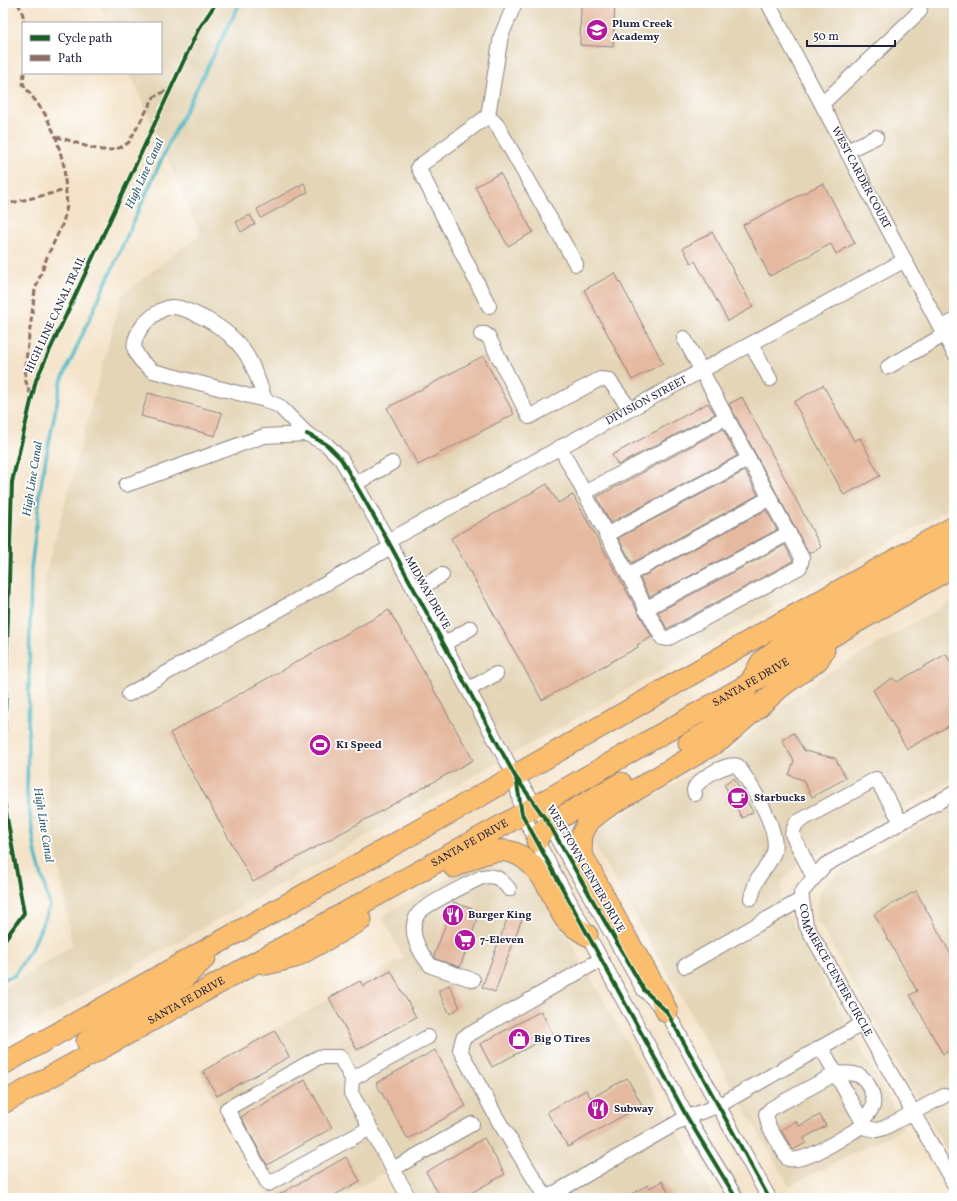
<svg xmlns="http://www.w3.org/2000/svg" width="957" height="1201" font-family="Vollkorn,serif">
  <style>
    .built { fill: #e4d5b7 }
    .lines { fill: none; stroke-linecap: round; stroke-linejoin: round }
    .stream { stroke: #4ab8c3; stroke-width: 3.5 }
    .building { fill: #e5b9a0 }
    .minor-casing { stroke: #8b8282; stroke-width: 16 }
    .highway-casing { stroke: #8b8282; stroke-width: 23 }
    .minor { stroke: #fff; stroke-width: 14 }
    .highway { stroke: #fbbd6e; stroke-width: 21 }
    .quiet { stroke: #8d6e63; stroke-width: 3; stroke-dasharray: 6 3; stroke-linecap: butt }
    .cycleway-casing { stroke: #fff; stroke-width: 6 }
    .cycleway { stroke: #1b5e20; stroke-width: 4 }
    .labels { text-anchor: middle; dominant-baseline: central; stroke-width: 3.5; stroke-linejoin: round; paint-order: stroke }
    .poi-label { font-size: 11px; font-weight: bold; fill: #22223b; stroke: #fff; text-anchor: start }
    .street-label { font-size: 11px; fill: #22223b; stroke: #fff }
    .water-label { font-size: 12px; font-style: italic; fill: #325e71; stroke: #fff }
  </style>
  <rect width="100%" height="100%" fill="#fff"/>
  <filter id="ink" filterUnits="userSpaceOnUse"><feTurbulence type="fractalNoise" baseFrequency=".025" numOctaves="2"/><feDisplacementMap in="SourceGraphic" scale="8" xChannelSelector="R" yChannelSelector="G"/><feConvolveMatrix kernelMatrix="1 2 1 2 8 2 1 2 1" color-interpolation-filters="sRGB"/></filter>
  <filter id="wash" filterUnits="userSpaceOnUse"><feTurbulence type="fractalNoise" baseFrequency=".012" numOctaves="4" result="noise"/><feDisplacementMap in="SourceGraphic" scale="16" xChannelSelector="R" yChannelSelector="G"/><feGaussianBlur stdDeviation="0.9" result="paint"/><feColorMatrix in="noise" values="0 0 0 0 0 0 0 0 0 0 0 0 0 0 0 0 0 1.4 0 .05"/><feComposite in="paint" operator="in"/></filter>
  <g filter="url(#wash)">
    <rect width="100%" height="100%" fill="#f4e3c9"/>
    <path class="built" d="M99,3H954V506L3,1040V989L72,946L48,798L45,576L122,295L200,234L130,73H161V23H108Z
      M954,600V779L796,866L782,883L780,900L904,1128L789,1186L588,834L643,803L735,747L758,725L819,678Z
      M954,807V1164L816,917L821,889L841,870Z
      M505,857L531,871L714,1198H418L399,1164L341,1198H270L199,1070L404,958L382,916L477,862Z"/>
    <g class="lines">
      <path class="stream" d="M3,979L14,976L33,946L50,906L36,855L27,795L31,569L42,478L61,382L169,143L240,3"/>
    </g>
    <g id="blocks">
      <path class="building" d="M581,3H615L613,47L580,45Z
        M500,173L533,232L508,246L475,187Z
        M304,183L308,192L261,218L257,209Z
        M823,183L855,243L836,254L831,244L770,276L743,225Z
        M250,215L255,224L241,232L236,222Z
        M712,232L753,307L728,321L695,261L691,263L683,248Z
        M615,273L663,363L632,380L584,290Z
        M483,356L514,414L418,465L387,408Z
        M823,385L854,441L860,438L880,476L844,495L794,402Z
        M148,393L222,413L215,436L141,416Z
        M742,397L821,547L809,554L729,404Z
        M708,403L715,414L618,465L612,455Z
        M723,429L737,456L610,523L597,497Z
        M745,471L758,495L632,563L618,538Z
        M547,484L558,503L573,495L652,637L637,645L638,647L542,700L451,538Z
        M766,510L777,530L650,597L640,578Z
        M785,545L793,561L667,629L658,612Z
        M389,610L473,760L253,882L170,733Z
        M946,654L954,669V723L907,749L873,690L893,678L897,682Z
        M794,733L804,751L835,758L846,778L812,797L803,780L789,775L794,761L782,740Z
        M734,778L753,812L742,818L724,784Z
        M916,891L954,960V1048L943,1054L910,995L917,991L874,914Z
        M454,902L480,912L460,967L436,959L434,956Z
        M510,911L523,916L495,992L482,987Z
        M391,971L416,1017L357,1050L329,998L360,981L363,986Z
        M449,985L460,1007L450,1014L438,991Z
        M541,1011L554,1036L539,1044L538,1042L492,1067L480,1044Z
        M275,1031L289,1057L217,1096L203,1071Z
        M435,1050L466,1106L408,1139L376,1083Z
        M627,1078L642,1105L568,1147L547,1112L586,1090L591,1098Z
        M305,1080L332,1128L267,1165L241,1117Z
        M820,1115L826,1126L804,1138L806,1143L793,1150L781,1130L796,1121L799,1126Z
        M484,1138L505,1174L462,1198H441L426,1172Z
        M346,1157L360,1181L329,1198H273Z
        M662,1181L672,1198H624L648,1185L650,1188Z"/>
    </g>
  </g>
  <g filter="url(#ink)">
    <use href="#blocks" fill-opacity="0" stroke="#8b8282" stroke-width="1"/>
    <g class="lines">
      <g class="minor-casing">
        <g id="minor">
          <path id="s1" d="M768,3L954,353"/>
          <path d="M822,104L920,11"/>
          <path d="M488,116L501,36L515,3"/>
          <path d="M847,151L876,137"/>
          <path d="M489,306L418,167L488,116L497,125L576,264"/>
          <path d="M941,328L954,321"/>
          <path d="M481,334H485L488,336L529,417L600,379L609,380L630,409"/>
          <path d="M751,344L770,379"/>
          <path d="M888,367L944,335"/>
          <path d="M265,400C253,361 243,339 206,319C196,314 185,308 174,307C157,306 130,333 135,350C138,360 146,365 153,371L265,400L279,406L307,434L326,444L341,459L388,541L515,776L549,824L644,990L667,1012L769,1198"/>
          <path d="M560,447L662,638L667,639L800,567L802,558L684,338"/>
          <path d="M355,484L392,463"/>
          <path d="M126,485L264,436L307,434"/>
          <path d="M584,493L727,417"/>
          <path d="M606,535L749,459"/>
          <path id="s2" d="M388,541L905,260"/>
          <path d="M628,575L770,498"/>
          <path d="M415,591L442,575"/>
          <path d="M645,609L789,533"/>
          <path d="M444,644L471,628"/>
          <path d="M469,689L496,674"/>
          <path d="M129,694L391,547"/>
          <path d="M516,778L522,814L687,1117L736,1198"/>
          <path id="s3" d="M954,793L825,865L801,893L806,925L954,1184"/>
          <path d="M695,794L694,790C697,779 727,762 738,766C751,785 780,829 774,852C771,862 764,869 758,878C755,884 753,891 751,898"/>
          <path d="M814,878L792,834L796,823L876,779L901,822"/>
          <path d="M685,966L802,899"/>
          <path d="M473,980L431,966C419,952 407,931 418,914C424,905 470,883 482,877C495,874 501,879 509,889"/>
          <path d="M821,1047L866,1128L877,1130L884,1128L944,1096"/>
          <path d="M352,1079L428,1037"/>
          <path d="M862,1122C865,1117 871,1111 873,1106C875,1097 868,1080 860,1076C853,1072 843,1073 835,1074L772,1108L766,1114L769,1127L788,1159C808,1163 846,1135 864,1125"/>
          <path d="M370,1128L268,1184L227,1109L319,1057H340L352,1079L351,1093L409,1198"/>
          <path d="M393,1169L472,1124"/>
          <path d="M546,1198L687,1117L718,1106L862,1024"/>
          <path d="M546,1198L498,1120L460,1050L463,1038L600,960"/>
        </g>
      </g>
      <g class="highway-casing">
        <g id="highway">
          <path d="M689,743L708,732L725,718L742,698L762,661L784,644L954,547"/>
          <path d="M537,841L539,835L549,824L621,783"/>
          <path d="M454,867C496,844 521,841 548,886C554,897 559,912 567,921C572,926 581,931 587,935"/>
          <path d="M266,964L295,957L361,920"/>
          <path d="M667,1012L659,994L621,929L581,853L582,834L589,821L607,807L722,739L782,686L817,661L824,650"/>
          <path d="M87,1041L183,979L205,958"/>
          <path d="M3,1064L471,801L779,624L954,527"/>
          <path id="s4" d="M3,1103L510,821L954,566"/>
        </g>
      </g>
      <use href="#minor" class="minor"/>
      <use href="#highway" class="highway"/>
      <path class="quiet" d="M18,3L23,15L24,23
        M24,73L23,84L45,114L56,137L64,166L67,206L63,223L47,257L35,290L27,352L25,379L31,396
        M56,137C79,141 107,161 129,142L154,97L171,88
        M3,205L66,190"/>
      <g class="cycleway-casing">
        <path id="cycleway" d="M307,434L326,444L341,459L388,541L515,776L549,824L644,990L667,1012L769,1198
          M516,778L522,814L687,1117L736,1198
          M3,781L12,482L36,380L198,30L216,3
          M3,795L24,913L3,942"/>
      </g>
      <use href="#cycleway" class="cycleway"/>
    </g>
  </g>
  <defs>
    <g id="school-disc" transform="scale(1.15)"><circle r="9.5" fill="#b5179e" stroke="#fff"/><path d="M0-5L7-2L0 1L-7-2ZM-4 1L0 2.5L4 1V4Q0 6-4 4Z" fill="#fff"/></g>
    <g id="stadium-disc" transform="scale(1.15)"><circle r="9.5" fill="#b5179e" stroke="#fff"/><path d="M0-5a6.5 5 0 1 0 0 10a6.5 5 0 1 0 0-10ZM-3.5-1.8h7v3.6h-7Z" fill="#fff"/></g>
    <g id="cafe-disc" transform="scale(1.15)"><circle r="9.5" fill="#b5179e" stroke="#fff"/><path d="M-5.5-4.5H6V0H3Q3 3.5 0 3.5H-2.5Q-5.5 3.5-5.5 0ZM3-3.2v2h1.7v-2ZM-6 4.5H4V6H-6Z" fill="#fff"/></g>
    <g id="restaurant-disc" transform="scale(1.15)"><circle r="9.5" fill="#b5179e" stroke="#fff"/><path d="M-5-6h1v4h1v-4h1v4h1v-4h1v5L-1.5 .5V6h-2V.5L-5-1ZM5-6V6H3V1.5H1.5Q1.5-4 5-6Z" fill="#fff"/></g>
    <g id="supermarket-disc" transform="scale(1.15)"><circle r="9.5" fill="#b5179e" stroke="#fff"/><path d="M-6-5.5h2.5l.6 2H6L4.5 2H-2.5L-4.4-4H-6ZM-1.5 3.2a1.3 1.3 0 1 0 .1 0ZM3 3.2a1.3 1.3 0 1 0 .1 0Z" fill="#fff"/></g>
    <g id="shop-disc" transform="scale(1.15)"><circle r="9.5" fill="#b5179e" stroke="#fff"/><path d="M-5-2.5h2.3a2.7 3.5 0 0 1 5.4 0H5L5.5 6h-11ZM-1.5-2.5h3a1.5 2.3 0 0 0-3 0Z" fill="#fff"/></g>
  </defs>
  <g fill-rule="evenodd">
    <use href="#school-disc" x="597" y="30"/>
    <use href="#stadium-disc" x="320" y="745"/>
    <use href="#cafe-disc" x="738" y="798"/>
    <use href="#restaurant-disc" x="453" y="915"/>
    <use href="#supermarket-disc" x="465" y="940"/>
    <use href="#shop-disc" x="519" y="1039"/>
    <use href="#restaurant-disc" x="598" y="1109"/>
  </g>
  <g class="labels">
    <g class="poi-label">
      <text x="612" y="24">Plum Creek<tspan x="612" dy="13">Academy</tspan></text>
      <text x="336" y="745">K1 Speed</text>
      <text x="754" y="798">Starbucks</text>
      <text x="468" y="915">Burger King</text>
      <text x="480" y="940">7-Eleven</text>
      <text x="534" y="1039">Big O Tires</text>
      <text x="614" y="1109">Subway</text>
    </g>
    <g class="street-label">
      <text stroke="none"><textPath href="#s1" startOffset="198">WEST CARDER COURT</textPath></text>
      <text transform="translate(56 315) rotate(-65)">HIGH LINE CANAL TRAIL</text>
      <text stroke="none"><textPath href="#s2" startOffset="294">DIVISION STREET</textPath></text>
      <text transform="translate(427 593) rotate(61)">MIDWAY DRIVE</text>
      <text stroke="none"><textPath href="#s4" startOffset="858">SANTA FE DRIVE</textPath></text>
      <text stroke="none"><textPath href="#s4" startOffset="534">SANTA FE DRIVE</textPath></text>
      <text transform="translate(585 869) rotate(60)">WEST TOWN CENTER DRIVE</text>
      <text stroke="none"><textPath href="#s3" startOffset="270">COMMERCE CENTER CIRCLE</textPath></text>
      <text stroke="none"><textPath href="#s4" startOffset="210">SANTA FE DRIVE</textPath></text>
    </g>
    <g class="water-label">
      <text transform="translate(145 174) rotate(-65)">High Line Canal</text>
      <text transform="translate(33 479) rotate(-81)">High Line Canal</text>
      <text transform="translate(43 825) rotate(81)">High Line Canal</text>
    </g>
  </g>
  <rect width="957" height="1201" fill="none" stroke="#fff" stroke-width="16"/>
  <rect x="22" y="22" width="140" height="52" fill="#ffffff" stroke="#a7a7b1"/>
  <rect x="30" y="35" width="20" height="6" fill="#1b5e20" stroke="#a7a7b1"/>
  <text x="58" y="42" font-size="12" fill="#22223b">Cycle path</text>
  <rect x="30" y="55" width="20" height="6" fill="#8d6e63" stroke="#a7a7b1"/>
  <text x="58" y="62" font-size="12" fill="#22223b">Path</text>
  <path d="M807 40v6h88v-6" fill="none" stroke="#22223b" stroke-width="2"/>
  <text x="813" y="40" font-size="12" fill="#22223b" stroke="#ffffff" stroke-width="3" paint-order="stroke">50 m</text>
</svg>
